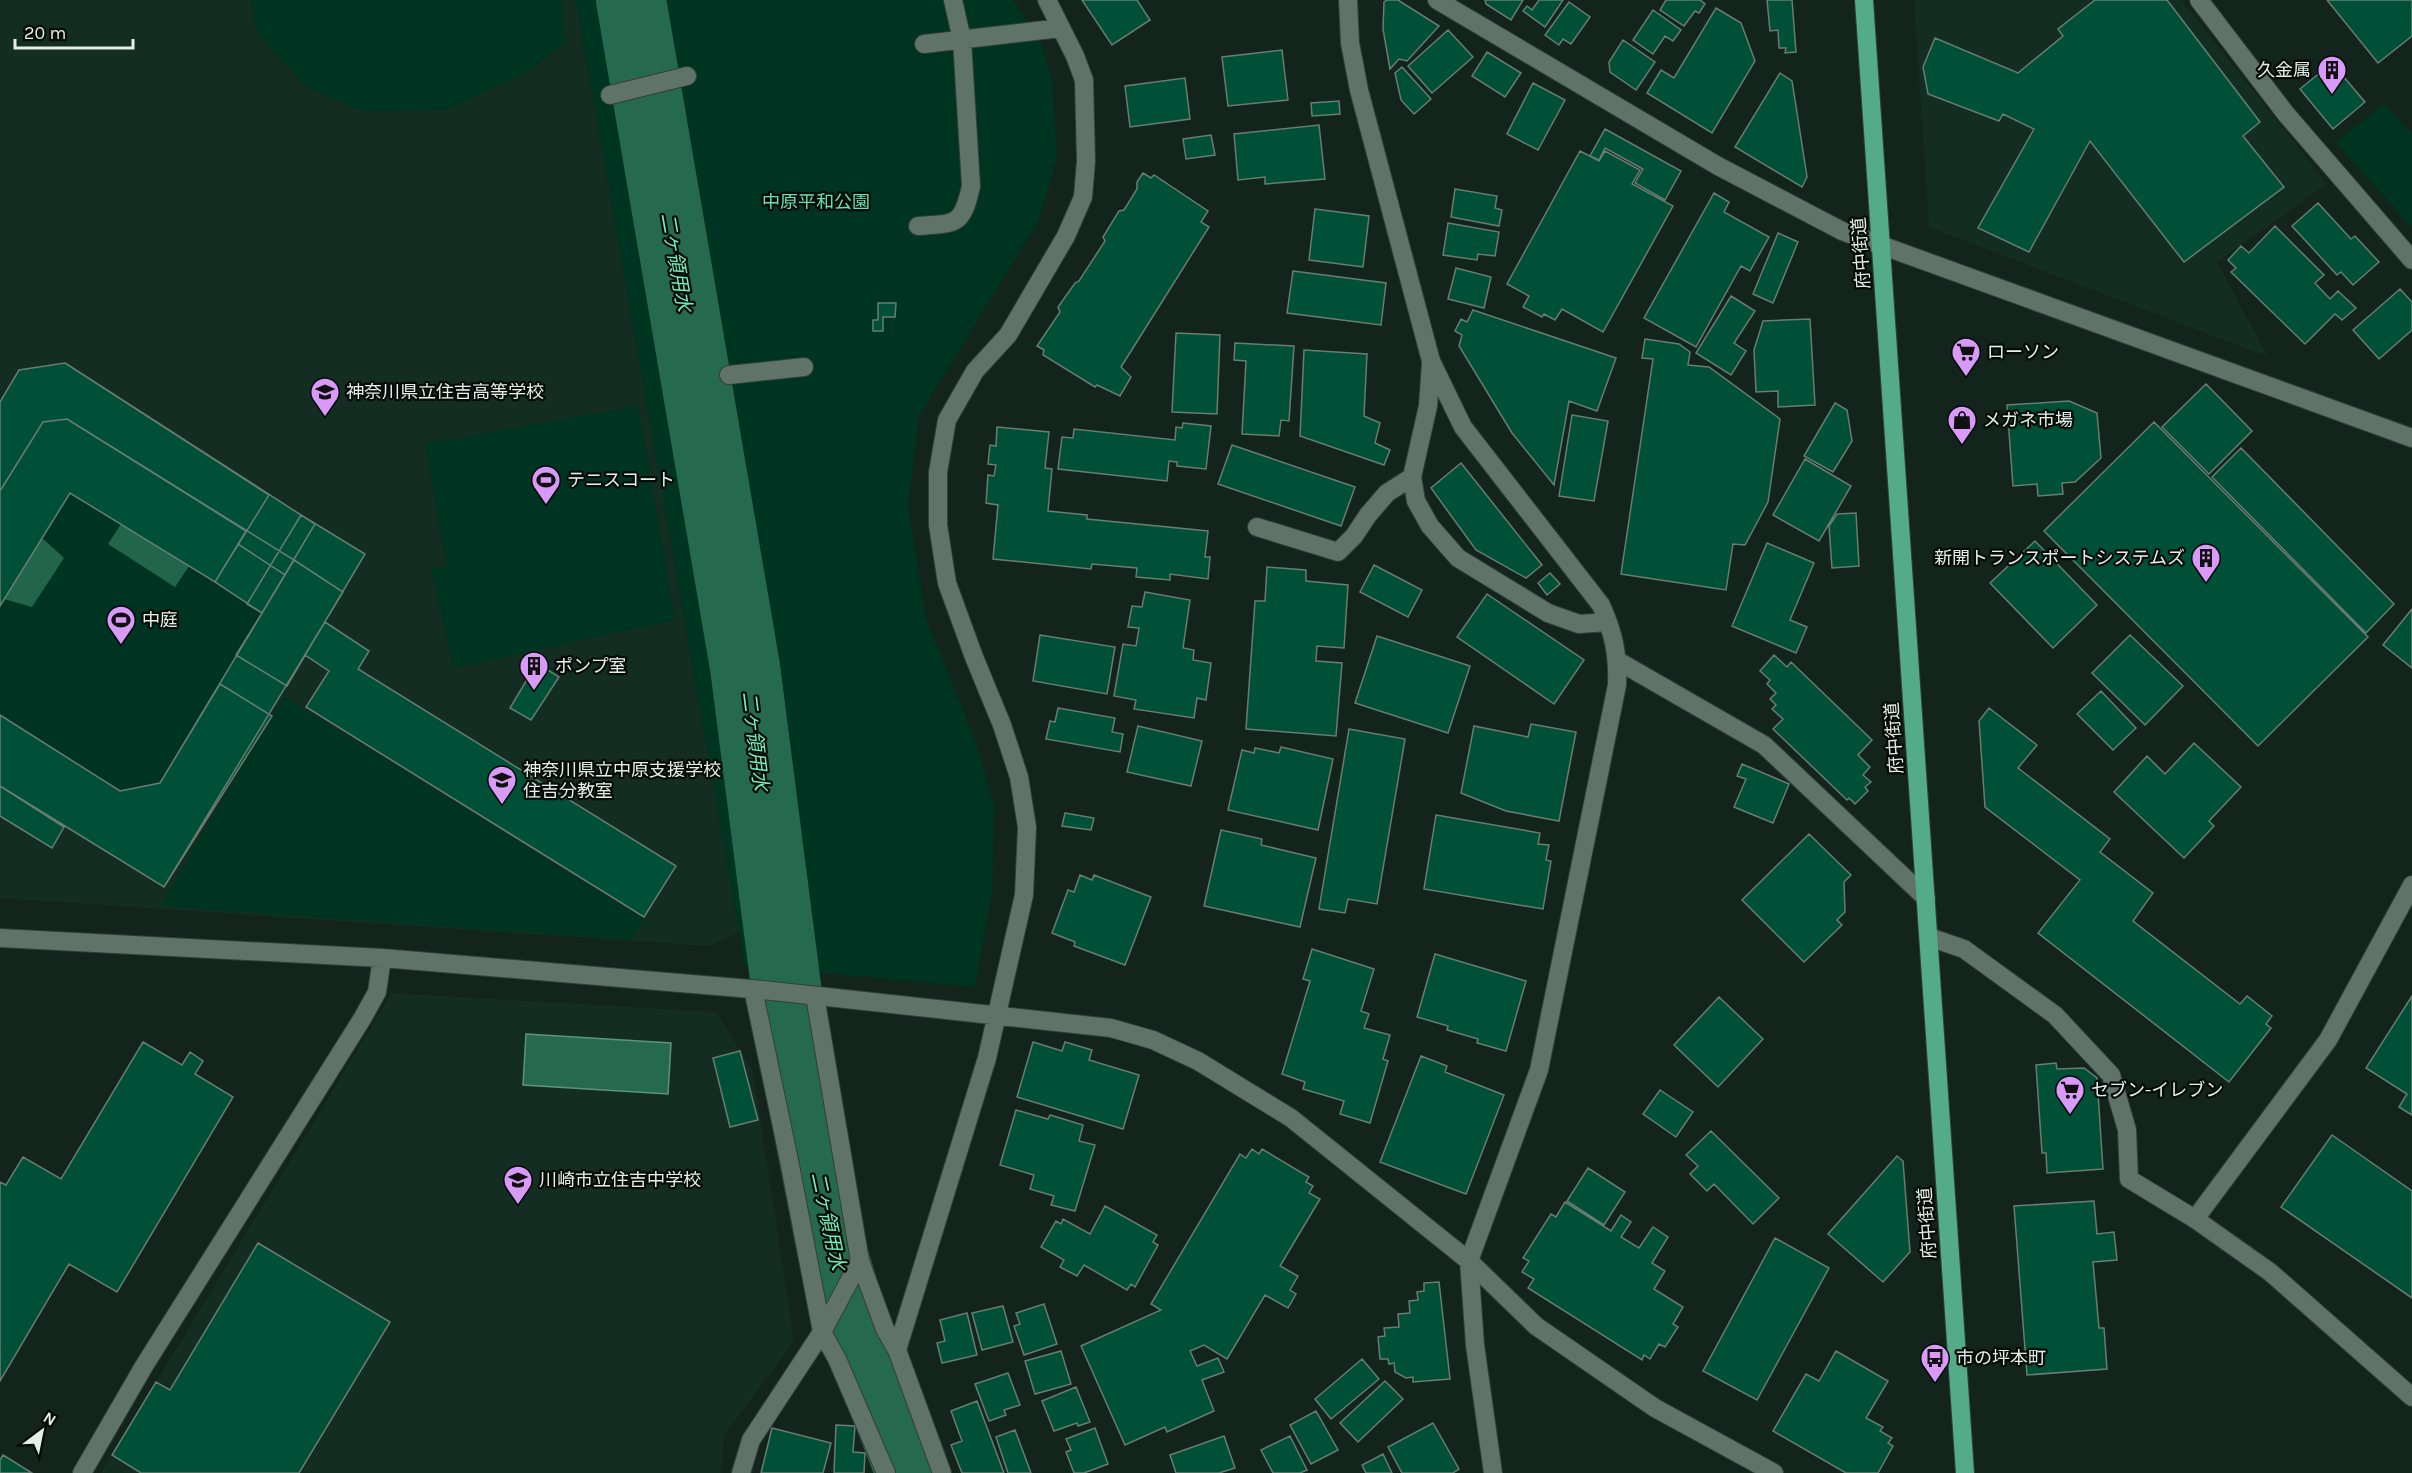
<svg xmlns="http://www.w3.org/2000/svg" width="2412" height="1473" font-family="Karla,'Noto Sans JP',sans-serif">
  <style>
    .built { fill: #142d22 }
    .green { fill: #003422 }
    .forest { fill: #21664c }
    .water { fill: #256a4f; stroke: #5f927e; stroke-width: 1.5 }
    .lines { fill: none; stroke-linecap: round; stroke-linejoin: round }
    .river { stroke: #256a4f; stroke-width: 70 }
    .building { fill: #005037; stroke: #687c72; stroke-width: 1.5 }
    .minor-casing { stroke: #333f39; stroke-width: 20 }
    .highway-casing { stroke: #333f39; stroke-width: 20 }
    .minor { stroke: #607369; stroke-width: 18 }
    .highway { stroke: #53ac87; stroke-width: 18 }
    .labels { text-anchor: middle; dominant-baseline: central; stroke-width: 4.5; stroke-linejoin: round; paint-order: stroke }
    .poi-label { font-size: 18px; fill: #e5efea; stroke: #050b08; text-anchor: start }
    .park-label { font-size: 18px; fill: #66e1af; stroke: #050b08 }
    .street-label { font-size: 18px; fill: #e5efea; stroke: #050b08 }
    .water-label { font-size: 20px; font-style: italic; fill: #73edba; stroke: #050b08 }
  </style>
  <rect width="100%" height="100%" fill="#13241c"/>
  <path class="built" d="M0,0H576L741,931L709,946L0,898Z
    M1914,0H2181L2327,184L2217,262L2268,357L1929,227Z
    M392,993L716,1012L753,1071L794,1341L724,1436L721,1473H101Z"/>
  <path class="green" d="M250,0H561L566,42L529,71L447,110L362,111L305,86L258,34Z
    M576,0H1013L1040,41L1052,79L1057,160L1038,222L919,416L908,507L926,618L976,742L994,806L992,892L975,987L745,966Z
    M2384,103L2412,134V228L2336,143Z
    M638,406L675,620L453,668L431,567H447L425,444Z
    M70,493L262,613L160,783L120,791L0,715V606Z
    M284,697L644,919L632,940L160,906Z"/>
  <path class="forest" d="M121,524L189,566L175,587L108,544Z
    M42,538L64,558L32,607L4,599Z"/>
  <path class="water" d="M526,1034L671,1043L668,1094L523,1085Z"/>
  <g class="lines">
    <path class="river" d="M631,0L745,667L797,1072L833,1255L858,1337L911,1473"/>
  </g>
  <path class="building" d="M1082,0H1137L1150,20L1112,45Z
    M1387,0H1398L1439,26L1407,61L1399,59L1390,69L1383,29L1384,2Z
    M1485,0H1523L1511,20L1486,4Z
    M1539,0H1563L1545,27L1523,11L1527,6L1532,10Z
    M1666,0H1700L1705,4L1699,13L1695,11L1684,26L1660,10Z
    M1767,0H1792L1796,52L1785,53L1786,48H1779L1778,30L1770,31Z
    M2095,0H2167L2260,122L2243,136L2284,187L2184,262L2090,141L2029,252L1978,228L2034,129L2003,114L1999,121L1928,94L1923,67L1935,38L2018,73L2063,36L2058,29Z
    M2327,0H2412V36L2378,63Z
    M1569,2L1590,17L1571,44L1563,39L1559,45L1545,35Z
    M1716,8L1741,23L1755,61L1712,133L1647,93L1661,70L1674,78Z
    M1653,10L1681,30L1673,41L1665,36L1653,54L1633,40Z
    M1448,30L1473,57L1432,93L1408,66Z
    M1623,40L1655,62L1636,90L1610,72L1609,62Z
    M1282,50L1288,100L1228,106L1222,57Z
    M1487,52L1521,73L1505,97L1472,76Z
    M2332,63L2365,102L2333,129L2300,89Z
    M1402,67L1431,99L1414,114L1401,100L1395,73Z
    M1780,73L1792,81L1807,177L1802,187L1735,147Z
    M1185,78L1190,119L1130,127L1125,86Z
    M1533,83L1565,100L1538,150L1507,134Z
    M1339,101L1340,114L1312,116L1311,103Z
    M1319,125L1325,179L1265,184V177L1238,180L1234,134Z
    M1605,129L1681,171L1665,200L1635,183L1643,169L1605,148L1599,160L1590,156Z
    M1211,135L1215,155L1186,159L1183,139Z
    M1580,151L1599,161L1605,151L1640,170L1632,184L1673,206L1603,332L1562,309L1555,320L1544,314L1542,317L1523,307L1529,296L1507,284Z
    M1143,173L1151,178L1154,175L1208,211L1201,222L1209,227L1121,367L1131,377L1120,396L1097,385L1095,387L1043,355L1044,350L1037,346L1060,312L1058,307L1075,283L1079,281L1105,241L1103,237L1119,211L1124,210L1137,189V182Z
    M1455,189L1497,196L1495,208L1502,210L1499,226L1451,217Z
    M1714,193L1729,202L1724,212L1769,237L1750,271L1741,266L1696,347L1644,318Z
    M2318,203L2351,239L2355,236L2379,262L2353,285L2341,272L2337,275L2292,226Z
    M1315,209L1369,216L1363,267L1309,260Z
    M1448,223L1499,232L1495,256L1478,254L1477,260L1443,255Z
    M2275,226L2324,275L2315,283L2330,299L2338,291L2356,308L2342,320L2335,314L2305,344L2231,272L2236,268L2228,260L2241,246L2249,253Z
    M1778,233L1798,242L1773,303L1753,294Z
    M1456,268L1491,277L1484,308L1448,299Z
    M1293,271L1386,283L1381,325L1287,313Z
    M2400,289L2412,302V330L2379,359L2353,330Z
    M1731,296L1755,311L1734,343L1746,351L1731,375L1696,353Z
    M878,303H896L895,317H883V331H873V320H878Z
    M1473,310L1616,358L1597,411L1569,401L1554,485L1512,433L1459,346L1462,335L1455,331L1461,319L1467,322Z
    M1810,319L1815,405L1778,407V391L1756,392L1754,350L1763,321Z
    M1176,333L1220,335L1217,414L1172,412Z
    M1645,339L1679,344L1690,352L1688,365L1709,367L1780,419L1768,502L1745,545L1733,544L1726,590L1621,574L1653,359L1642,358Z
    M1235,343L1294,346L1289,421L1281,420L1279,436L1242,434L1246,361L1234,360Z
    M1304,350L1367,354L1364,416L1380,423L1375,443L1390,450L1384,465L1300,436Z
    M65,363L269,495L215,582L70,493L0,606V402L19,370Z
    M65,363L315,524L262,613L215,582L246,531L67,419L43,422L0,491V402L19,370Z
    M2206,384L2252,431L2209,474L2162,427Z
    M2069,401L2097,413L2101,458L2075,482L2062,483L2063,494L2038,496L2037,484L2013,486L2007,405Z
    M1835,403L1847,410L1852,441L1833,472L1804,456Z
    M1572,415L1608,421L1594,501L1559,496Z
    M67,419L294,560L285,575L238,544L215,582L70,493L0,606V491L43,422Z
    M2154,422L2368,637L2258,746L2044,531Z
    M1183,423L1211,426L1206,469L1177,466V462L1169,461L1167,481L1058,469L1062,437L1073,438L1074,429L1175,440L1176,427L1182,428Z
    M997,427L1049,432L1045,468L1052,469L1048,511L1087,515V519L1208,531L1205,557H1210L1208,579L1170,574V580L1136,577L1137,568L1092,564L1091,569L993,559L998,505L986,503L988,475L994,476L996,465L988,464L990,445L996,446Z
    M1232,445L1355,487L1341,526L1218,484Z
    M2241,448L2394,604L2366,633L2212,477Z
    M1805,459L1851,486L1819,541L1773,515Z
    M1461,463L1542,565L1526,578L1476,550L1431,488Z
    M1856,513L1859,566L1832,568L1829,526L1837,514Z
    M301,515L365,554L287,686L236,655L262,613L247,604Z
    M2035,541L2097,605L2053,648L1990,583Z
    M1767,543L1814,563L1790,620L1807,627L1796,653L1732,626Z
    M294,560L343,592L164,887L0,786V715L120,791L160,783Z
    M1374,565L1422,590L1408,617L1360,592Z
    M1267,567L1306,570V581L1348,585L1344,648L1317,646L1316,661L1342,663L1336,736L1246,729L1255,601H1265Z
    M1550,573L1560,584L1547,595L1538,583Z
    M1145,592L1190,600L1183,648L1194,650L1193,660L1211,663L1206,700L1197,698L1194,718L1134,709L1136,700L1114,696L1123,644L1136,646L1139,628L1128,627L1132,606L1142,607Z
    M1487,594L1584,660L1554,704L1457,637Z
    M2412,609V668L2383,645Z
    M325,622L369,651L358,669L676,866L644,917L306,707L329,671L305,655Z
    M1040,635L1115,647L1107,694L1033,681Z
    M2130,635L2183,686L2145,725L2092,673Z
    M1377,636L1470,666L1448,733L1355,703Z
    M1774,655L1787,667L1791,662L1872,740L1858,755L1870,767L1863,775L1871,782L1865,787L1868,791L1855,804L1849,798L1847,800L1773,729L1783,719L1772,709L1776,705L1770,699L1776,693L1767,684L1770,680L1760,671Z
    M532,660L559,677L531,720L510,708L531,673L526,670Z
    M220,684L272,716L164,887L0,786V715L120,791L160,783Z
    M2101,691L2136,728L2113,750L2077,714Z
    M1058,708L1115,718L1112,732L1123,734L1120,752L1046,739L1050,721L1055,722Z
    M1989,708L2037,745L2018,768L2110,839L2100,852L2153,893L2133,921L2240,1004L2247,996L2272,1016L2266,1024L2271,1028L2229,1082L2038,933L2080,880L1985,807L1979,721Z
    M1531,724L1576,732L1559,821L1506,811L1461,793L1474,726L1528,737Z
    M1138,726L1202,741L1191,786L1127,772Z
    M1349,729L1405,739L1377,904L1348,899L1345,913L1319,909Z
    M2194,743L2241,787L2209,821L2214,826L2184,858L2114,792L2147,756L2165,774Z
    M1281,747L1333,759L1318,830L1228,810L1242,750L1254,753L1255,748L1279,753Z
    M1742,764L1789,784L1773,823L1734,807L1746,779L1737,776Z
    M0,786L64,827L52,848L0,816Z
    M1065,813L1094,818L1091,830L1062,826Z
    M1436,815L1540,833L1538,844L1549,845L1546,860L1551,861L1543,909L1424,889Z
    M1221,830L1262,839L1261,845L1316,858L1300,927L1204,906Z
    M1809,834L1851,875L1844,882L1845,912L1837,920L1842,925L1804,962L1742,900Z
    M1080,875L1092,880L1094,875L1151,897L1125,965L1074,946L1075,942L1052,933L1068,890L1074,892Z
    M1312,949L1374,969L1361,1011L1369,1014L1364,1028L1390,1035L1383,1059L1388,1061L1370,1123L1340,1114L1344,1101L1303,1089L1305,1082L1282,1074L1310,981L1303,979Z
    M1435,954L1526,981L1506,1051L1477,1043L1478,1039L1447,1030L1448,1026L1417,1017Z
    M2412,996V1115L2399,1107L2407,1094L2366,1068Z
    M1719,997L1763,1039L1718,1087L1674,1045Z
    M143,1042L182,1065L190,1052L203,1061L195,1074L233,1097L117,1292L69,1264L0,1381V1182L6,1185L23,1157L61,1179Z
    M1033,1042L1062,1051L1065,1042L1092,1050L1089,1060L1139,1075L1123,1129L1017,1097Z
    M740,1051L758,1120L730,1127L713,1058Z
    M1421,1056L1447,1066L1445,1072L1504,1095L1466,1194L1380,1162Z
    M2056,1063L2057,1069L2084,1068L2097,1078L2103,1169L2047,1173L2046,1153H2042L2036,1065Z
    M1660,1090L1693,1112L1676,1137L1643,1114Z
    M1016,1110L1048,1119L1050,1115L1083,1125L1079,1141L1095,1145L1075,1211L1051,1205L1054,1196L1030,1189L1034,1175L1000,1165Z
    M1711,1131L1779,1198L1753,1224L1714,1184L1707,1191L1690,1174L1698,1166L1686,1155Z
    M2332,1135L2412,1191V1298L2281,1207Z
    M1252,1149L1259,1154L1262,1149L1309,1177L1306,1182L1313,1186L1309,1193L1320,1199L1280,1266L1298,1276L1290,1290L1296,1294L1288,1308L1265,1295L1227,1359L1204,1345L1190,1351L1197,1366L1218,1358L1224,1372L1202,1380L1214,1411L1167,1432L1165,1427L1125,1445L1081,1346L1161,1310L1151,1304L1240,1154L1246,1158Z
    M1897,1156L1903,1161L1910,1252L1883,1282L1828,1234Z
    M1588,1168L1625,1192L1604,1225L1567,1201Z
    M2094,1201L2097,1234L2114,1232L2117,1260L2093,1262L2099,1328H2104L2107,1369L2027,1375L2014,1206Z
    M1565,1202L1611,1231L1621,1215L1631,1222L1621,1237L1639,1248L1653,1227L1668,1237L1652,1263L1665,1271L1654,1289L1683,1307L1673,1324L1678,1327L1665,1347L1659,1344L1650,1359L1644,1355L1642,1360L1528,1288L1534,1279L1522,1272L1529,1261L1523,1258L1551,1214L1556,1217Z
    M1105,1206L1157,1235L1153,1242L1158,1245L1135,1287L1131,1284L1127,1290L1084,1265L1077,1276L1060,1267L1064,1260L1041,1247L1056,1221L1061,1224L1063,1219L1090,1234Z
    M1775,1238L1829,1268L1757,1400L1703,1371Z
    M258,1243L390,1322L299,1473H141L112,1455L156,1382L170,1390Z
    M1439,1282L1450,1379L1413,1382V1377L1406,1378L1395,1372L1394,1363L1389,1364L1388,1359H1380L1378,1337L1385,1336L1384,1328L1399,1327L1398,1314L1410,1313L1409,1301L1418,1300L1417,1292L1424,1291V1283Z
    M1044,1304L1057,1344L1024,1355L1014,1326L1020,1324L1016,1313Z
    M1003,1306L1013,1342L982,1350L972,1313Z
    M967,1313L977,1355L942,1363L937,1343L945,1341L940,1320Z
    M1061,1351L1071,1384L1035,1394L1025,1361Z
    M1836,1351L1888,1381L1866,1418L1883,1427L1880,1431L1892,1438L1888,1443L1893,1446L1878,1473H1846L1773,1431L1806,1374L1819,1381Z
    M1362,1359L1379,1379L1331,1419L1315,1399Z
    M1008,1373L1020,1405L1004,1410L1006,1415L989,1421L975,1384Z
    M1385,1381L1403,1399L1358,1442L1340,1423Z
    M1076,1387L1090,1422L1078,1426L1077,1423L1054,1431L1042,1401Z
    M977,1401L1004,1473H962L951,1445L962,1441L951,1411Z
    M1316,1411L1338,1450L1311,1464L1290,1425Z
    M1433,1423L1459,1469L1453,1473H1402L1388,1447Z
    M836,1425L855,1426L853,1452L865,1453L864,1473H834Z
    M772,1428L831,1443L823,1473H761Z
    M1095,1428L1108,1464L1084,1473H1074L1066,1452L1071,1450L1066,1439Z
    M1015,1430L1031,1473H1008L996,1437Z
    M1224,1436L1235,1468L1219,1473H1176L1170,1455Z
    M1290,1436L1307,1470L1300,1473H1273L1261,1450Z
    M1383,1454L1392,1473H1366L1362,1465Z
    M3,1455L32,1473H0V1460Z"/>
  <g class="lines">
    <g class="minor-casing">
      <path id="minor" d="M1348,0L1350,43L1359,90L1431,361L1463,427L1601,605C1614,634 1618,654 1617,685L1539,1070L1469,1261L1475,1345L1493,1473
        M1437,0L1718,166L1842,231L2412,438
        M2199,0L2286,114L2412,260
        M924,44L1061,28
        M610,95L687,76
        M918,226C956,223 962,227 971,186L962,40L953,0
        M1431,363L1428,406L1412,477L1416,501L1430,526L1458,558L1548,613L1579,624L1608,622
        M729,375L804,367
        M1257,527L1338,552L1354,536L1368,515L1387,493L1412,477
        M1618,661L1764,745L1926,898
        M1929,937L1964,949L2055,1015L2111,1075L2127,1130L2129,1179L2195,1219L2270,1272L2412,1397
        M0,938L382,958L763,990L1111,1028L1153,1040L1198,1061L1291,1118L1469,1261L1536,1326L1655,1408L1774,1473
        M753,989L789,1160L822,1332L837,1359L886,1473
        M815,996L860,1261L885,1329L897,1350L942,1473
        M2195,1219L2328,1040L2412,885
        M897,1350L987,1058L1024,895L1027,827L1019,777L1002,725L974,657L947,583L938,525V472L947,420L975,371L1008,335L1066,236L1083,197L1086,161L1084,80L1075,56L1047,0
        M82,1473L144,1366L362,1019L377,992L382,958
        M741,1473L751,1440L822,1332L860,1261"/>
    </g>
    <g class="highway-casing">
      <path id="highway" d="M1864,0L1965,1473"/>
    </g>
    <use href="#minor" class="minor"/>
    <use href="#highway" class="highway"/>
  </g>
  <defs>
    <g id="building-pin" transform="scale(1.5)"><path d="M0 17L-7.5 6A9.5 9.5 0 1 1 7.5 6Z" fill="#d99af7" stroke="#050b08"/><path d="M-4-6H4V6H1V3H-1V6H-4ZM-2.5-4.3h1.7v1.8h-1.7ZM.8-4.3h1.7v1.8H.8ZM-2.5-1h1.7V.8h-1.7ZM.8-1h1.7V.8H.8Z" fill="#111"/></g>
    <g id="supermarket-pin" transform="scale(1.5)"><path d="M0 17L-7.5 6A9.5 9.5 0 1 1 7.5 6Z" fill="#d99af7" stroke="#050b08"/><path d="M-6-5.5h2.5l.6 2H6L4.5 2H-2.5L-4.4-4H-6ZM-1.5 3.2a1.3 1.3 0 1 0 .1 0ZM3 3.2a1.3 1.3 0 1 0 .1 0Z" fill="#111"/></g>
    <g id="school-pin" transform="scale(1.5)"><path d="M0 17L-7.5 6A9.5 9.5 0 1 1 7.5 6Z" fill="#d99af7" stroke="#050b08"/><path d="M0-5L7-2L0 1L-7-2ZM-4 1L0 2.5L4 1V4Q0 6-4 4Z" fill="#111"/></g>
    <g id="shop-pin" transform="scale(1.5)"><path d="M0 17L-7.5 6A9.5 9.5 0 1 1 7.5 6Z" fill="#d99af7" stroke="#050b08"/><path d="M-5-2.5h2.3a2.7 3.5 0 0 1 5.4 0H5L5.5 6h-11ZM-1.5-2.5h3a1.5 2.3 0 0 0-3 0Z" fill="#111"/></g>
    <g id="stadium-pin" transform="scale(1.5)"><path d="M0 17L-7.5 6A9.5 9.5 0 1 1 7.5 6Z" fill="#d99af7" stroke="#050b08"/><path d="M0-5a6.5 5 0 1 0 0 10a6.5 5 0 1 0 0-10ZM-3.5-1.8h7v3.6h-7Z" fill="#111"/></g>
    <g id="bus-pin" transform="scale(1.5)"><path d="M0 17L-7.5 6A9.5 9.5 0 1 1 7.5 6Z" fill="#d99af7" stroke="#050b08"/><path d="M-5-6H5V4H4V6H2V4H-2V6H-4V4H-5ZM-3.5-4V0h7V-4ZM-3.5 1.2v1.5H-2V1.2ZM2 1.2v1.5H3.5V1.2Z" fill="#111"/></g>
  </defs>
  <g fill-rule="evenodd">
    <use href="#building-pin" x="2332" y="70"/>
    <use href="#supermarket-pin" x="1966" y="352"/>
    <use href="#school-pin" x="325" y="392"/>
    <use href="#shop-pin" x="1962" y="420"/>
    <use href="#stadium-pin" x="546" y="480"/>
    <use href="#building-pin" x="2206" y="558"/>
    <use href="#stadium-pin" x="121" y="620"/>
    <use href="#building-pin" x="534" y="666"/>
    <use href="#school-pin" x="502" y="780"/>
    <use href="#supermarket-pin" x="2070" y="1090"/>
    <use href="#school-pin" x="518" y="1180"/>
    <use href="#bus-pin" x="1935" y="1358"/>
  </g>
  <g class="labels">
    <g class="poi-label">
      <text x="2311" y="70" text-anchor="end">久金属</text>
      <text x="1987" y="352">ローソン</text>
      <text x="346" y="392">神奈川県立住吉高等学校</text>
      <text x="1983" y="420">メガネ市場</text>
      <text x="567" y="480">テニスコート</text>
      <text x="2185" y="558" text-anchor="end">新開トランスポートシステムズ</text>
      <text x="142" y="620">中庭</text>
      <text x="555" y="666">ポンプ室</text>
      <text x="523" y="770">神奈川県立中原支援学校<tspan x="523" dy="21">住吉分教室</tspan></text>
      <text x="2091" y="1090">セブン-イレブン</text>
      <text x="539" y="1180">川崎市立住吉中学校</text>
      <text x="1956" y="1358">市の坪本町</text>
    </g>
    <g class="park-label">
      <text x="816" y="202">中原平和公園</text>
    </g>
    <g class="street-label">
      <text transform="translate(1861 253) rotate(-94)">府中街道</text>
      <text transform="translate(1894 738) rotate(-94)">府中街道</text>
      <text transform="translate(1927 1223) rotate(-94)">府中街道</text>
    </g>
    <g class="water-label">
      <text transform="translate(676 262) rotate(80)">二ヶ領用水</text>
      <text transform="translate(755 741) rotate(83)">二ヶ領用水</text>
      <text transform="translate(828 1221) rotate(78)">二ヶ領用水</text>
    </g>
  </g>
  <g transform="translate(42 1431) rotate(32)" stroke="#050b08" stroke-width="4.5" paint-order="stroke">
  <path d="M0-4.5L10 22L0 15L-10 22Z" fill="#e5efea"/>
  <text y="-9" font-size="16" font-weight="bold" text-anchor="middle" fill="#e5efea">N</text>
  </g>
  <path d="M15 39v9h118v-9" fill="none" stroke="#e5efea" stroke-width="3"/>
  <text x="24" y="39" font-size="18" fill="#e5efea" stroke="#050b08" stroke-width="4.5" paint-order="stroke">20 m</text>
</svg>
